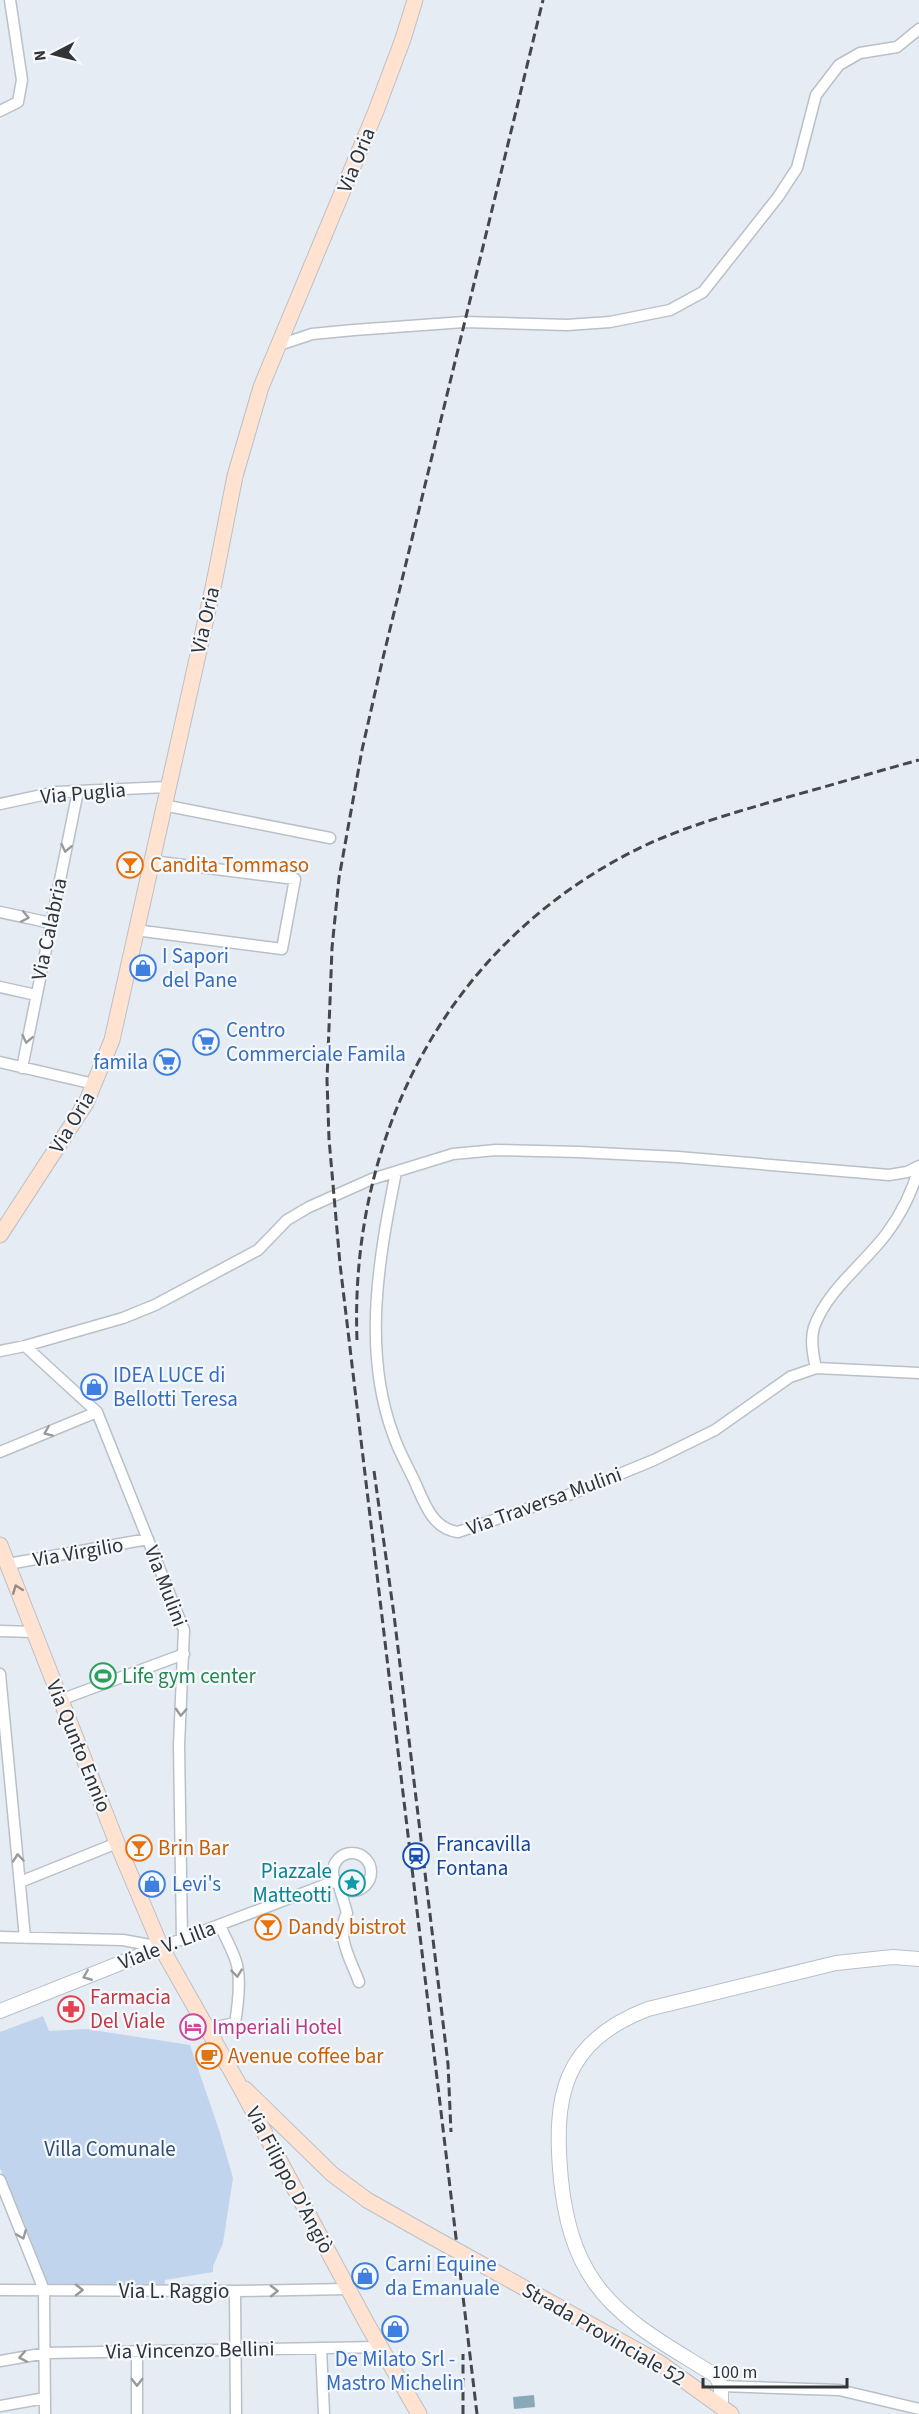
<svg xmlns="http://www.w3.org/2000/svg" width="919" height="2414" font-family="'Source Sans 3',sans-serif">
  <style>
    .green { fill: #c1d4ed }
    .water { fill: #89a9b8 }
    .lines { fill: none; stroke-linecap: round; stroke-linejoin: round }
    .minor-casing { stroke: #bac0c8; stroke-width: 13 }
    .tertiary-casing { stroke: #bac0c8; stroke-width: 16 }
    .secondary-casing { stroke: #bac0c8; stroke-width: 17 }
    .minor { stroke: #fff; stroke-width: 10 }
    .tertiary { stroke: #fff; stroke-width: 14 }
    .secondary { stroke: #ffe2cf; stroke-width: 15 }
    .rail { stroke: #44474b; stroke-width: 3; stroke-dasharray: 9 4.5; stroke-linecap: butt }
    .secondary-bridge-casing { stroke: #bac0c8; stroke-width: 17; stroke-linecap: butt }
    .secondary-bridge { stroke: #ffe2cf; stroke-width: 15 }
    .oneway { stroke: #98999a }
    .oneway2 { stroke: #988a82 }
    .labels { text-anchor: middle; dominant-baseline: central; stroke-width: 4.5; stroke-linejoin: round; paint-order: stroke }
    .street-label { font-size: 21px; fill: #313336; stroke: #f5f9fd }
    .food-label { font-size: 21px; fill: #c56008; stroke: #f5f9fd; text-anchor: start }
    .shop-label { font-size: 21px; fill: #366cbe; stroke: #f5f9fd; text-anchor: start }
    .leisure-label { font-size: 21px; fill: #27864d; stroke: #f5f9fd; text-anchor: start }
    .transit-label { font-size: 21px; fill: #164399; stroke: #f5f9fd; text-anchor: start }
    .culture-label { font-size: 21px; fill: #0d838f; stroke: #f5f9fd; text-anchor: end }
    .health-label { font-size: 21px; fill: #be3a42; stroke: #f5f9fd; text-anchor: start }
    .hotel-label { font-size: 21px; fill: #b23c85; stroke: #f5f9fd; text-anchor: start }
    .park-label { font-size: 21px; fill: #304d72; stroke: #f5f9fd }
  </style>
  <rect width="100%" height="100%" fill="#e5ecf4"/>
  <path class="green" d="M43,2016L49,2031L86,2029L190,2045L220,2133L233,2178L223,2243L213,2266V2272L165,2280V2286H48L0,2168V2032Z"/>
  <path class="water" d="M534,2395L535,2407L514,2409L513,2397Z"/>
  <g class="lines">
    <g class="minor-casing">
      <path id="minor" d="M0,111L18,102L22,80L10,0
        M279,345L312,334L354,330L464,322L567,325L610,322L670,310L703,292L778,197L797,168L816,95L839,65L860,53L897,47L919,29
        M0,804L56,792L167,787
        M163,805L330,838
        M0,912L51,923
        M135,930L282,949L295,879L152,861
        M0,987L36,995
        M0,1062L94,1084
        M22,1068L78,791
        M396,1172C379,1257 362,1350 393,1434C398,1450 407,1465 414,1480C424,1502 432,1529 458,1532L571,1494L654,1460L715,1430L790,1377L816,1368L919,1373
        M25,1346L97,1412L184,1630L179,1745L182,1940
        M0,1351L25,1346L123,1318L155,1305L258,1250L287,1220L309,1207L372,1179L453,1154L496,1150L579,1152L678,1157L889,1175L907,1172L919,1166
        M816,1368C813,1355 810,1340 814,1327C828,1289 864,1264 887,1233C902,1213 912,1192 919,1168
        M0,1452L97,1412
        M8,1564L148,1539
        M0,1631L34,1632
        M0,1674L25,1938
        M60,1700L184,1654
        M333 1872a19 19 0 1 1 38 0a19 19 0 1 1-38 0Z
        M20,1882L117,1843
        M339,1886L347,1913C335,1935 351,1960 359,1982
        M0,1937L123,1940L161,1947L335,1881
        M207,2029L235,2023C238,2005 241,1983 237,1965C234,1952 225,1938 220,1925
        M0,2180L44,2290L45,2414
        M0,2290L235,2291L348,2289
        M235,2291L236,2414
        M321,2348L324,2414
        M137,2351V2414
        M0,2361L46,2353L380,2347
        M721,2386L839,2390L919,2409
        M0,2406L45,2398"/>
    </g>
    <g class="tertiary-casing">
      <path id="tertiary" d="M0,2011L161,1947
        M721,2406V2386L716,2376C674,2349 625,2325 595,2283C573,2252 565,2217 561,2180C553,2097 562,2042 648,2009L836,1963L893,1957L919,1959"/>
    </g>
    <g class="secondary-casing">
      <path id="secondary" d="M0,1235L86,1103L112,1040L214,583L235,476L261,387L376,111L403,39L415,0
        M0,1545L117,1843L161,1947L238,2083L366,2322L419,2414
        M245,2089L332,2174L367,2200L427,2234
        M472,2259L660,2363L731,2414"/>
    </g>
    <use href="#minor" class="minor"/>
    <use href="#tertiary" class="tertiary"/>
    <use href="#secondary" class="secondary"/>
    <path class="rail" d="M357,1340C349,1130 453,936 646,845C692,824 740,811 788,797C832,785 875,772 919,760
      M374,1471L394,1615L448,2064L451,2132
      M463,2414V2354
      M477,2414L340,1264L329,1139L327,1080L332,948L339,878L362,750L382,662L543,0"/>
    <g class="secondary-bridge-casing">
      <path id="secondary-bridge" d="M427,2234L472,2259"/>
    </g>
    <use href="#secondary-bridge" class="secondary-bridge"/>
  </g>
  <defs><path id="oneway-chevron" d="M-2-3.5L2.5 0L-2 3.5" fill="none" stroke-width="1.6" stroke-linecap="round" stroke-linejoin="round" transform="scale(1.5)"/></defs>
  <g class="oneway">
    <use href="#oneway-chevron" transform="translate(66 848) rotate(102)"/>
    <use href="#oneway-chevron" transform="translate(25 917) rotate(11)"/>
    <use href="#oneway-chevron" transform="translate(27 1039) rotate(101)"/>
    <use href="#oneway-chevron" transform="translate(48 1432) rotate(157)"/>
    <use href="#oneway-chevron" transform="translate(181 1712) rotate(93)"/>
    <use href="#oneway-chevron" transform="translate(18 1858) rotate(-95)"/>
    <use href="#oneway-chevron" transform="translate(237 1973) rotate(84)"/>
    <use href="#oneway-chevron" transform="translate(87 1976) rotate(158)"/>
    <use href="#oneway-chevron" transform="translate(22 2235) rotate(68)"/>
    <use href="#oneway-chevron" transform="translate(79 2290)"/>
    <use href="#oneway-chevron" transform="translate(274 2291) rotate(-1)"/>
    <use href="#oneway-chevron" transform="translate(23 2357) rotate(170)"/>
    <use href="#oneway-chevron" transform="translate(137 2382) rotate(90)"/>
  </g>
  <use class="oneway2" href="#oneway-chevron" transform="translate(17 1589) rotate(-111)"/>
  <defs>
    <g id="bar-ring" transform="scale(1.35)"><circle r="9.5" fill="#f5f9fd" stroke="#e8710a" stroke-width="1.5"/><path d="M-6-5H6L.8 .8V4.5H3.5V6h-7V4.5H-.8V.8Z" fill="#e8710a"/></g>
    <g id="shop-ring" transform="scale(1.35)"><circle r="9.5" fill="#f5f9fd" stroke="#3f7fe0" stroke-width="1.5"/><path d="M-5-2.5h2.3a2.7 3.5 0 0 1 5.4 0H5L5.5 6h-11ZM-1.5-2.5h3a1.5 2.3 0 0 0-3 0Z" fill="#3f7fe0"/></g>
    <g id="supermarket-ring" transform="scale(1.35)"><circle r="9.5" fill="#f5f9fd" stroke="#3f7fe0" stroke-width="1.5"/><path d="M-6-5.5h2.5l.6 2H6L4.5 2H-2.5L-4.4-4H-6ZM-1.5 3.2a1.3 1.3 0 1 0 .1 0ZM3 3.2a1.3 1.3 0 1 0 .1 0Z" fill="#3f7fe0"/></g>
    <g id="stadium-ring" transform="scale(1.35)"><circle r="9.5" fill="#f5f9fd" stroke="#2e9e5b" stroke-width="1.5"/><path d="M0-5a6.5 5 0 1 0 0 10a6.5 5 0 1 0 0-10ZM-3.5-1.8h7v3.6h-7Z" fill="#2e9e5b"/></g>
    <g id="station-ring" transform="scale(1.35)"><circle r="9.5" fill="#f5f9fd" stroke="#1a4fb4" stroke-width="1.5"/><path d="M-3-6H3Q5-6 5-4V2Q5 4 3 4L4.5 6H3L1.5 4h-3L-3 6H-4.5L-3 4Q-5 4-5 2V-4Q-5-6-3-6ZM-3.5-4v3h7v-3ZM-3.5 1v1.5H-2V1ZM2 1v1.5H3.5V1Z" fill="#1a4fb4"/></g>
    <g id="sight-ring" transform="scale(1.35)"><circle r="9.5" fill="#f5f9fd" stroke="#0f9aa8" stroke-width="1.5"/><path d="M0-6L1.8-2.2L6-1.7L2.9 1.2L3.7 5.4L0 3.3L-3.7 5.4L-2.9 1.2L-6-1.7L-1.8-2.2Z" fill="#0f9aa8"/></g>
    <g id="pharmacy-ring" transform="scale(1.35)"><circle r="9.5" fill="#f5f9fd" stroke="#e0444e" stroke-width="1.5"/><path d="M-2-6h4v4h4v4h-4v4h-4v-4h-4v-4h4Z" fill="#e0444e"/></g>
    <g id="hotel-ring" transform="scale(1.35)"><circle r="9.5" fill="#f5f9fd" stroke="#d1479c" stroke-width="1.5"/><path d="M-6-4.5h1.5V1H6V5H4.5V3h-9V5H-6ZM-4 0a1.8 1.8 0 1 1 3.6 0ZM.5 0V-2.5h3Q6-2.5 6 0Z" fill="#d1479c"/></g>
    <g id="cafe-ring" transform="scale(1.35)"><circle r="9.5" fill="#f5f9fd" stroke="#e8710a" stroke-width="1.5"/><path d="M-5.5-4.5H6V0H3Q3 3.5 0 3.5H-2.5Q-5.5 3.5-5.5 0ZM3-3.2v2h1.7v-2ZM-6 4.5H4V6H-6Z" fill="#e8710a"/></g>
  </defs>
  <g fill-rule="evenodd">
    <use href="#bar-ring" x="130" y="865"/>
    <use href="#shop-ring" x="143" y="968"/>
    <use href="#supermarket-ring" x="206" y="1042"/>
    <use href="#supermarket-ring" x="167" y="1062"/>
    <use href="#shop-ring" x="94" y="1387"/>
    <use href="#stadium-ring" x="103" y="1676"/>
    <use href="#bar-ring" x="139" y="1848"/>
    <use href="#station-ring" x="416" y="1856"/>
    <use href="#sight-ring" x="352" y="1883"/>
    <use href="#shop-ring" x="152" y="1884"/>
    <use href="#bar-ring" x="268" y="1927"/>
    <use href="#pharmacy-ring" x="71" y="2009"/>
    <use href="#hotel-ring" x="193" y="2027"/>
    <use href="#cafe-ring" x="209" y="2056"/>
    <use href="#shop-ring" x="365" y="2276"/>
    <use href="#shop-ring" x="395" y="2329"/>
  </g>
  <g class="labels">
    <g class="street-label">
      <text transform="translate(356 160) rotate(-68)">Via Oria</text>
      <text transform="translate(205 620) rotate(-77)">Via Oria</text>
      <text transform="translate(83 793) rotate(-5)">Via Puglia</text>
      <text transform="translate(49 929) rotate(-78)">Via Calabria</text>
      <text transform="translate(72 1122) rotate(-59)">Via Oria</text>
      <text transform="translate(544 1501) rotate(-20)">Via Traversa Mulini</text>
      <text transform="translate(78 1552) rotate(-10)">Via Virgilio</text>
      <text transform="translate(166 1586) rotate(69)">Via Mulini</text>
      <text transform="translate(79 1746) rotate(68)">Via Qunto Ennio</text>
      <text transform="translate(167 1945) rotate(-21)">Viale V. Lilla</text>
      <text transform="translate(290 2180) rotate(62)">Via Filippo D'Angiò</text>
      <text x="174" y="2291">Via L. Raggio</text>
      <text transform="translate(604 2334) rotate(30)">Strada Provinciale 52</text>
      <text transform="translate(190 2350) rotate(-1)">Via Vincenzo Bellini</text>
    </g>
    <g class="food-label">
      <text x="150" y="865">Candita Tommaso</text>
      <text x="158" y="1848">Brin Bar</text>
      <text x="288" y="1927">Dandy bistrot</text>
      <text x="228" y="2056">Avenue coffee bar</text>
    </g>
    <g class="shop-label">
      <text x="162" y="956">I Sapori<tspan x="162" dy="24">del Pane</tspan></text>
      <text x="226" y="1030">Centro<tspan x="226" dy="24">Commerciale Famila</tspan></text>
      <text x="148" y="1062" text-anchor="end">famila</text>
      <text x="113" y="1375">IDEA LUCE di<tspan x="113" dy="24">Bellotti Teresa</tspan></text>
      <text x="172" y="1884">Levi's</text>
      <text x="385" y="2264">Carni Equine<tspan x="385" dy="24">da Emanuale</tspan></text>
      <text x="395" y="2359" text-anchor="middle">De Milato Srl -<tspan x="395" dy="24">Mastro Michelin</tspan></text>
    </g>
    <g class="leisure-label">
      <text x="122" y="1676">Life gym center</text>
    </g>
    <g class="transit-label">
      <text x="436" y="1844">Francavilla<tspan x="436" dy="24">Fontana</tspan></text>
    </g>
    <g class="culture-label">
      <text x="332" y="1871">Piazzale<tspan x="332" dy="24">Matteotti</tspan></text>
    </g>
    <g class="health-label">
      <text x="90" y="1997">Farmacia<tspan x="90" dy="24">Del Viale</tspan></text>
    </g>
    <g class="hotel-label">
      <text x="212" y="2027">Imperiali Hotel</text>
    </g>
    <g class="park-label">
      <text x="110" y="2149">Villa Comunale</text>
    </g>
  </g>
  <g transform="translate(54 54) rotate(263)" stroke="#f5f9fd" stroke-width="4.5" paint-order="stroke">
  <path d="M0-4.5L10 22L0 15L-10 22Z" fill="#313336"/>
  <text y="-9" font-size="16" font-weight="bold" text-anchor="middle" fill="#313336">N</text>
  </g>
  <path d="M703 2378v9h144v-9" fill="none" stroke="#313336" stroke-width="3"/>
  <text x="712" y="2378" font-size="18" fill="#313336" stroke="#f5f9fd" stroke-width="4.5" paint-order="stroke">100 m</text>
</svg>
